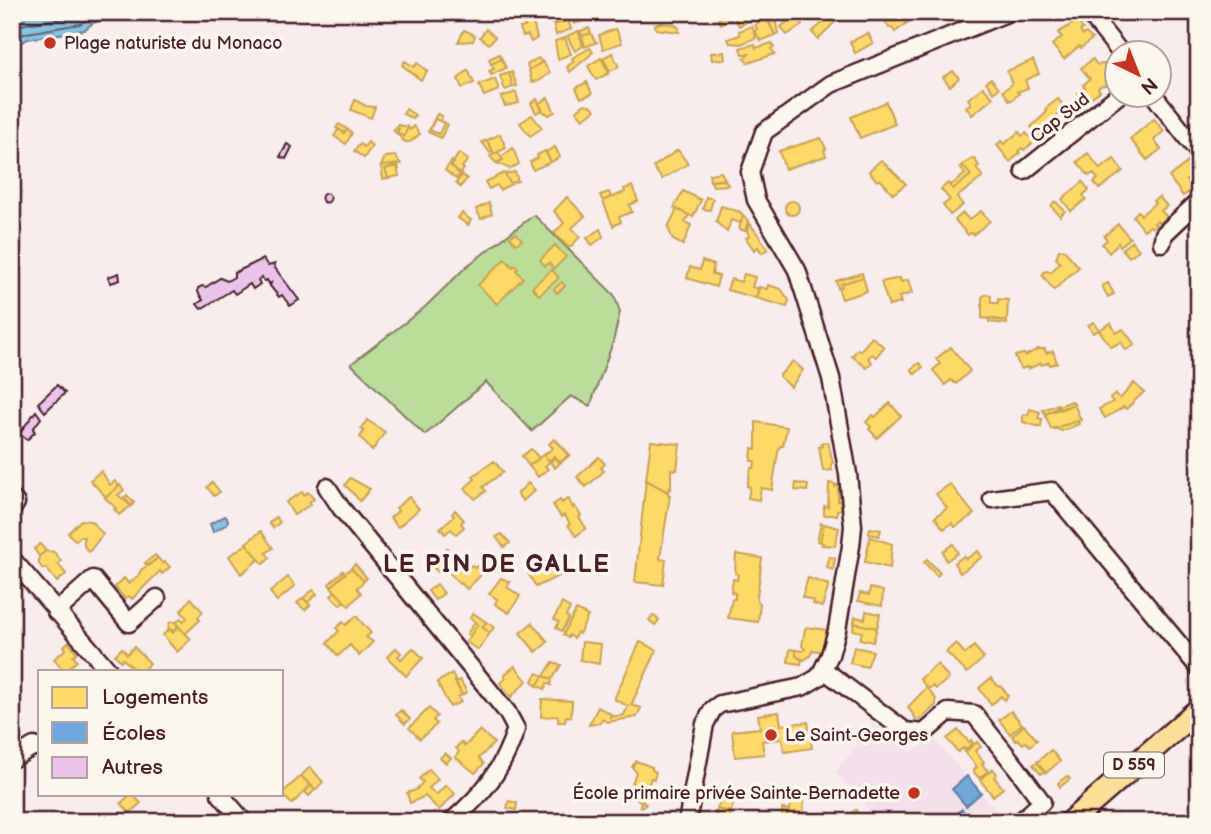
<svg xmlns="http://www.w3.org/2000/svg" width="1211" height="834" font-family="'Balsamiq Sans',sans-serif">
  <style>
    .built { fill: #f4dfeb }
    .green { fill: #bade99; stroke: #827e62; stroke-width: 2 }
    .water { fill: #84c3e4; stroke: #6d819a; stroke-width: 2 }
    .homes { fill: #ffd966; stroke: #c9a154; stroke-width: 2; fill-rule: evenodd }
    .schools { fill: #6fa8dc; stroke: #647fa7; stroke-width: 2 }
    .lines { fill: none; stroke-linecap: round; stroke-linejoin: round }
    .shore { stroke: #616175; stroke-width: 2 }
    .building { fill: #ebc2ea; stroke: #4a1f2b; stroke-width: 2 }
    .minor-casing { stroke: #4a1f2b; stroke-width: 21 }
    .major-casing { stroke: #4a1f2b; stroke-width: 26 }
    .minor { stroke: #fbf7ec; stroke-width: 16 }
    .major { stroke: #fcde96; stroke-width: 21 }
    .poi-dot { fill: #c8321e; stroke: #fbf7ec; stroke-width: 2.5 }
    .labels { text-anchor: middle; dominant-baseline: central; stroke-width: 7; stroke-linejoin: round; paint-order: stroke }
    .shield { fill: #fbf7ec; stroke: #7f6065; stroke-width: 2 }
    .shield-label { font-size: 16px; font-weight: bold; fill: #4a1f2b }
    .poi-label { font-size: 18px; fill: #4a1f2b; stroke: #fbf7ec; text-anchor: start }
    .street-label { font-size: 18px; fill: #4a1f2b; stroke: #fbf7ec }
    .district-label { font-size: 24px; font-weight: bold; letter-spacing: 2px; fill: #4a1f2b; stroke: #fbf7ec }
  </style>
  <rect width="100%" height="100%" fill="#f8ecec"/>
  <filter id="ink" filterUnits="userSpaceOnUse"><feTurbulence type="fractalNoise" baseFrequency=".0143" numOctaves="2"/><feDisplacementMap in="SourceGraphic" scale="14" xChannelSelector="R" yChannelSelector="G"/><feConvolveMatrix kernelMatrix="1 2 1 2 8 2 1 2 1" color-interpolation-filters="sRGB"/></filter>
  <g filter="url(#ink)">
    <path class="built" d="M873,724L911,752L935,740L1005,822H879L836,772Z"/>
    <path class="green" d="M534,215L614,295L620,312L613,342L590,406L571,396L532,431L486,382L425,435L351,364L425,307L467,266Z"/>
    <path class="water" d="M12,12H121L93,23L84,30L28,39L12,47Z
      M225,516L228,519L227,524L213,532L210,524Z"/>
    <path class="homes" d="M471,12H481L477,20L469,17Z
      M570,12H587L590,19L574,24Z
      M592,12H607L608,16L594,19Z
      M730,12H736L738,15L721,24L718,19Z
      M738,12H751L754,18L739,26L734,17L739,14Z
      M796,12L802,18V25L787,35L781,27L794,16L792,13Z
      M809,12L815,18L812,22L804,13Z
      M883,12H899L907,23L895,32L891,27L889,28L880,14Z
      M563,14L566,20L552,24L548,17Z
      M833,14L838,19L818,39L812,32Z
      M766,17L775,35L761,41L755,31L757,29L755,25Z
      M775,19L778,33L775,35L769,22Z
      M568,20L571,29L556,35L554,25Z
      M1077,21L1083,29L1080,31L1083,35L1086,33L1092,39L1081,48L1079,46L1064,59L1052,45L1062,37L1058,33Z
      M533,22L537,38L531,42L528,35L523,36L520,28L525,27L524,24Z
      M659,23L674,24L679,28V32L656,29L655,25Z
      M752,26L756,38L741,44L730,43L728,39L740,35L739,31Z
      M589,28L591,33L582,36L580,31Z
      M486,29L495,37L489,44L480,37Z
      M615,29L617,31L622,43L603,49L599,35Z
      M464,30L475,35L473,41L458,42Z
      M578,31L583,46L575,51L567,36Z
      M591,33L594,40L597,42L585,47L582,36Z
      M868,33L873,43L855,53L850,42Z
      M565,38L571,54L558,59L555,41Z
      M772,43L774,48L771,49L775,54L748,63L744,58L749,54H742L740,48L755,44L756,48Z
      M590,48L593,52L589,56L570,72L567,67L574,61L572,58Z
      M724,52L725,59L712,60L711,53Z
      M612,53L619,67L610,71L603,58Z
      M499,54L502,59L491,64L489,59Z
      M538,58L542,62L529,70L527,65Z
      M601,58L609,73L596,80L588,66Z
      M502,59L506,68L491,75L489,71L494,69L491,64Z
      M1093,59L1097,65L1104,64L1105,70H1109L1111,84L1100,86L1098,88L1100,91L1085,102L1078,93L1085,88L1083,85L1090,79L1081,68Z
      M1033,60L1039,74L1025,80L1028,88L1017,92L1019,94L1010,101L1003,91L1012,84L1007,71Z
      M405,61L414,67L417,63L427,71L421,80L402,65Z
      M543,62L550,73L539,81L532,82L529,70Z
      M468,70L474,83L462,88L458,79Z
      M953,71L959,78L950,86L943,77Z
      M512,72L517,86L513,87L509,73Z
      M509,73L513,87L505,90L500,76Z
      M991,78L999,88L994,93L986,82Z
      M495,79L499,90L484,96L479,85Z
      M587,82L592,94L581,98L576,88Z
      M983,87L993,98L972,115L966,107L971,103L968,99Z
      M516,92L519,103L505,106L501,97Z
      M548,98L555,112L548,115L546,112L544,113L539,103Z
      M537,99L542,110L536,113L531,103Z
      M1058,99L1071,115L1065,120L1059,114L1051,121L1054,126L1041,139L1031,127L1047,112L1045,109Z
      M355,100L366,106L375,107L371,118L351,110Z
      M886,102L895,124L860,138L851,117Z
      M585,104L592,106L595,110L583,119L576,111Z
      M406,109L415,115L413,119L403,114Z
      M437,114L442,116L440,121L447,124L441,138L428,132ZM435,119L444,123L439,134L430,130Z
      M532,115L542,128L530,136L520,123Z
      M1154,119L1164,131L1154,140L1161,149L1147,160L1130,139Z
      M339,124L347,129L344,133L336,128Z
      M398,125L408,127L404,137L397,132Z
      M414,126L420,134L410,142H405L393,130L396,127L399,129L397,132L404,137L408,127L410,130Z
      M339,129L344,133L347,129L352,133L346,144L334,136Z
      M1019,132L1022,136L1026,133L1034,142L1024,150L1022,148L1018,151L1020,153L1010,162L997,145L1001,141L1004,144Z
      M500,134L506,148L494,154L487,140Z
      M821,138L826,149L824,150L826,156L785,169L779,151Z
      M487,140L493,151L490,153L482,142Z
      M368,142L372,146L364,158L354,151L360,144L364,147Z
      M555,147L560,157L551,162L546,152Z
      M513,148L519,164L510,169L497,163L503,160L501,157Z
      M678,150L688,164L662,179L653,167Z
      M545,151L551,162L533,170L530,162L538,158L537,155Z
      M498,152L503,160L496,163L490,156Z
      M459,153L468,160L462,167L464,169L460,174L451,166Z
      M1088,153L1100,169L1114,159L1123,171L1099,189L1094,182L1098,179L1093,173L1089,176L1077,162Z
      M395,156L401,164L381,166L385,157Z
      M974,158L979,166L976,168L983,177L957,197L963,205L950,215L943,205L950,200L941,189L948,183L953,189L971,175L962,165Z
      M881,160L906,184L893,194L880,179L877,181L869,171Z
      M452,161L454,163L451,166L460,174L456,179L445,170Z
      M1188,162L1198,174L1186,180L1193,189L1183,196L1169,177Z
      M398,164L399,170L397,166L385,169L388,178L383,179L381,166Z
      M962,165L971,175L953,189L950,186L965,174L960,167Z
      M397,166L399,176L388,178L385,169Z
      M515,172L518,181L510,183L505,174Z
      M721,172L725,179L710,181L709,174Z
      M504,173L511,184L500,190L497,185L489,189L485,182Z
      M462,175L467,179L460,187L456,183Z
      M725,180L728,185L713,186L711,181Z
      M1083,182L1089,190L1083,195L1086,199L1071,211L1062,199Z
      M632,186L638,201L629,205L632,212L619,217L621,222L613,226L603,201L625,192L624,189Z
      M683,191L701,200L693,217L674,208Z
      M609,192L611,197L603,201L600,195Z
      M567,197L585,216L572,228L580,237L569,248L554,233L564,223L554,211Z
      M706,197L713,199L710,210L703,209Z
      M1159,197L1167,206L1161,211L1167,217L1159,223L1157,221L1154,223L1156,225L1152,228L1150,226L1144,230L1133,216L1138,211L1141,215L1155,203L1153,201Z
      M1055,201L1065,211L1060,216L1051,206Z
      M785 208a7 7 0 1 1 14 0a7 7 0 1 1-14 0Z
      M489,203L492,214L481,219L476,209Z
      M721,206L740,212L743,215L741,223L731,220L727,232L716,222Z
      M677,209L689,215L685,222L691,225L683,245L673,240L668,227Z
      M981,211L990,221L973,235L971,233L968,235L955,220L963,213L969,220Z
      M462,213L471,220L468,225L458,218Z
      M743,215L748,221L745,231L739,229Z
      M749,222L768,249L762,253L758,247L754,250L746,238L749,236L747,231Z
      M1118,224L1130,238L1120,246L1118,243L1109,253L1102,244L1107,240L1104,236Z
      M600,229L603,237L592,245L587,238Z
      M516,233L522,240L516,244L510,237Z
      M1132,241L1139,250L1129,257L1122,249Z
      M555,245L566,257L554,269L549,263L545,266L540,260Z
      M1059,250H1064L1079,267L1054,290L1042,275L1045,271L1051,272L1060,263L1056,258Z
      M505,259L513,267L515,265L518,268L516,270L523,278L497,304L478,285Z
      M702,261L714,265L712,274L719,276L716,287L687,278L690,267L700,270Z
      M552,270L559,278L539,295L532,287Z
      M862,273L863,277L841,284L842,287L838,288L836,281Z
      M744,274L755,277L752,287L759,289L756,298L727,290L731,279L741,282Z
      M863,277L867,291L842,299L838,288L842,287L841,284Z
      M900,278L901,282L908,280L912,293L899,297L901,303L889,306L881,282Z
      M562,282L565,286L557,293L554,289Z
      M1108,283L1114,294L1108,297L1102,286Z
      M768,285L781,289L789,300L787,307L756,298L759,287L767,289Z
      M987,294L991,296V303H998V299L1008,300L1007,321L982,318V297Z
      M989,318L1007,321V324L989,322Z
      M1094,322L1099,330L1093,333L1088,325Z
      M1111,323L1116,333L1123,329L1135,345L1126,350L1121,342L1111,347L1099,330Z
      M872,337L884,347L876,357L872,354L868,358L872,362L867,368L852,356L858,349L860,351Z
      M951,347L970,371L956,384L951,380L945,385L933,370L940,364L936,359Z
      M1038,349H1045L1046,353L1053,351L1057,363L1050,365L1049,362L1042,365L1041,363L1028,369L1027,367L1021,369L1015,356L1024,354L1025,356Z
      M793,361L803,370L791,387L779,376Z
      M919,363L923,367L915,374L911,369Z
      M1134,383L1144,392L1126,409L1124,407L1105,418L1099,409L1113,402L1110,398L1116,394L1120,399Z
      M1072,401L1074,404L1060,410L1058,406Z
      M890,403L901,416L877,438L869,429L871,427L866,422L873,415L875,417Z
      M1058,404L1059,407L1045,414L1043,410Z
      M1074,404L1081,420L1051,429L1045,414Z
      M1030,409L1040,412L1038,418L1042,419L1041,427L1023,422V414L1028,415Z
      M367,420L385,432L372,451L360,437L364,431L361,429Z
      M1078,421L1079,424L1062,431L1054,428Z
      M756,422L787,427L783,446H780L778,452L772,490L761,488L759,500L748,498L750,487L747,486L751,468H754L755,461H751L752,448L756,449Z
      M554,439L568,455L561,462L554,456L549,461L544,455L553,448L549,444Z
      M555,439L570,455L560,463L555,457L545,466L548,469L538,477L529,466L548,451L544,455L549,461L554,456L561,462L568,455Z
      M651,441L680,444L677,470L671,469V489L669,488L668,492L646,480Z
      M828,442L833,463L831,464L832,470L823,471L819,447L822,446L821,443Z
      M531,449L539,458L529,466L522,456Z
      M555,457L560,463L555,468L550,462Z
      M599,457L605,464L601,468L604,471L586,487L577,477Z
      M494,461L503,472L483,487L486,491L475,499L465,488L475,479L473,476Z
      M101,471L110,485L115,481L119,486L106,497L90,480Z
      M350,478L370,489L360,501L345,485Z
      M646,480L668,492V495H670L660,559L666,560L663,585L635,582Z
      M212,482L220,492L214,496L207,487Z
      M528,483L535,490L523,501L517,494Z
      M796,483L808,485L807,491L795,490Z
      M829,483L835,484V488L836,485H841V488H838V501L842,502L843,509L837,510V515H824V506L828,507Z
      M950,484L974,514L955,527L952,523L944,529L935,517L947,508L936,494Z
      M120,485L124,490L118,495L131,506L119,515L114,509L116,508L105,498Z
      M302,492L304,495L308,492L314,499L309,502L311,504L294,515L286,502Z
      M127,495L134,503L131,506L124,498Z
      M409,497L419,509L398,527L390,518L398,511L396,508Z
      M568,498L573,508L574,506L581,515L579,517L586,528L576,536L568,525L570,523L564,515L561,517L553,505L560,500L562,503Z
      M455,510L464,520L461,523L464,527L456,534L451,529L445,534L440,528L454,516L452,514Z
      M276,517L280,522L273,528L269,523Z
      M81,520L91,521L103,534L89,552L84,546V537H80L76,541L68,533Z
      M821,523L824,524L820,542L817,541Z
      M824,524L839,528L835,546L822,545L823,543L820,542Z
      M870,528L881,530L879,536L869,534Z
      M261,531L273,548L266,553L270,558L263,564L246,543Z
      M502,534L510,543L504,547L496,537Z
      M870,537L892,544L890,568L865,562Z
      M40,544L46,551L39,556L34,549Z
      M247,544L259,559L241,574L229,556Z
      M953,544L958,553L946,561L943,551Z
      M447,548L450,555L443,561L438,557Z
      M46,551L54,552L61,561L58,564L66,574L57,582L46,568L43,569L39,564V556Z
      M978,551L982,557L960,573L954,563L964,556L966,559Z
      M736,554L762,558L757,596V602L760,603L758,622L728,618L732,599H735V593L731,592L733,579L737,580L738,574L735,573Z
      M155,555L158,558L148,566L145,563Z
      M438,557L446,564L438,572L431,565Z
      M829,557L835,558L833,570L827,568Z
      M158,558L163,564L165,562L170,567L162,574L160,571L132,599L129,596L125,599L115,587L124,578L129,584L138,576L141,570Z
      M503,559L508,561L503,572L497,570Z
      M927,559L940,573L937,576L924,562Z
      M553,560L555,563L559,561L565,573L536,587L528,573Z
      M453,563L461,572L472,565L475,568L478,565L484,572L467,589L461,583L459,584L447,569Z
      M355,564L367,578L364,581L351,568Z
      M351,568L364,581L357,588L361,593L349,606L331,587Z
      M343,571L345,573L331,587L329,584Z
      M288,577L295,586L277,601L270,592Z
      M501,578L510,582L507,587L520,596L509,613L495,604L497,599L489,594Z
      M808,578L829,585L822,607L813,604L814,601L802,597Z
      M437,584L444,593L435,600L428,591Z
      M870,588L883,591L882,606L858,601L860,593L869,595Z
      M313,590L317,594L308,602L303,598Z
      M335,591L344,601L340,605L331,596Z
      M191,598L203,612L198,617L200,620L185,634L176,623L181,618L183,621L187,618L181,611Z
      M303,598L310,605L305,610L297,603Z
      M562,603L570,608L566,616L569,618L562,631L556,628L559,622L554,619Z
      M576,610L588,616L579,634L577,632L574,638L569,635L568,638L563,635Z
      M866,611L880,614L877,628L854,623L855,617L865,619Z
      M473,613L486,622L482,627L490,633L478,650L466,642L478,624L470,618Z
      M653,615L659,620L655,625L649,620Z
      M356,616L371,633L366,637L373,642L359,656L350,645L338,656L327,643L339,631L336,628L343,622L346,625Z
      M829,621H832L825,652L813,650L810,656L804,660L796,656V650L803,651L805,649L802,646L805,629L807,627L827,630Z
      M168.5 626a4.5 4.5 0 1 1 9 0a4.5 4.5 0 1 1-9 0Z
      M475,622L478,624L470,636L467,634Z
      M486,622L494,627L490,633L482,627Z
      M532,623L548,642L536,652L520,633Z
      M854,623L877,628L873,642L860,639L862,632L853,630Z
      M178,626L191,639L177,652L163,635L169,629L173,633Z
      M68,642L77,652L73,656L77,661L64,671L54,659L66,649L64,646Z
      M582,642L601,644L599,664L580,660Z
      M640,642L657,650L631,705L641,708L637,717L607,722L602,719L600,723L589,725L598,707L611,714L610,717L624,715L628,706L614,699Z
      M956,643L965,654L974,646L984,658L967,673L946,652Z
      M134,647L150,663L142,671H136L123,659L121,661L115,655L122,648L127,654Z
      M854,647L873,651L867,667L850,663Z
      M396,648L401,653L398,656L401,659L413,648L423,658L406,676L387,657Z
      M790,649L796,650V656L802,660L801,664L788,662Z
      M553,662L561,665L552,679L544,676Z
      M937,664L949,678L936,689L933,686L928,689L920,679Z
      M515,666L527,681L511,697L500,683L506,678L504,675Z
      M538,673L543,676L537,686L532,681Z
      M452,674L462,695L458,697L461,702L450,707L437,682Z
      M543,676L552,679L551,685L547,683L545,689L537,686Z
      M991,678L999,687L1001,686L1008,696L1004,700L1001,696L991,705L979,688Z
      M460,680L467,692L462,695L455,682Z
      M927,687L936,699V705L920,720L916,719L908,707Z
      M542,699L572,701L571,717L566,716L565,722H558V716L541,717Z
      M429,708L437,716L433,720L437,724L420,739L409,728Z
      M12,710L23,723L12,732Z
      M401,710L410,719L405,724L396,715Z
      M1011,711L1022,724L1010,734L999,720Z
      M779,712L781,725L808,722L812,748L784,752L782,739L762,741L764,754L735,757L732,731L760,728L758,715Z
      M1024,725L1037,740L1030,746L1026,742L1023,744L1018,739L1016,741L1012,736Z
      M480,730L494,743L479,758L484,764L475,773L455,757L459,752L456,748L461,742L465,746Z
      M958,730L969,742L971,740L973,743L964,750L963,748L958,752L947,739Z
      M977,742L981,747L975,751L984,762L982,764L988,771L979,778L973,771L977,767L965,752Z
      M1051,750L1060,761L1046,773L1037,762Z
      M445,753L451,758L446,763L440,758Z
      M636,761L652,767V770L656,772L654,779L651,778L642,801L646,804L643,807L640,806L641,801L628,795L636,772L632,767Z
      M1037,762L1044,771L1041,774L1033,765Z
      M310,767L323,782L315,790L301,776Z
      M429,769L438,779L429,788L436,795L446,785L455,794L439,810L425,796L410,803L407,793L416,790L423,782L419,779Z
      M993,769L997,774L994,777L1003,788L993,796L980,780Z
      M301,776L311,785L292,804L281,794Z
      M1067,776L1070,779L1060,787L1058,783Z
      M311,785L315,790L309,796L305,792Z
      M716,788L736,794L731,812L717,809L721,798L713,796Z
      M131,794L141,803L130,813L121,803Z
      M792,796L804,800L803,821L782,819V809L790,810Z
      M509,801L517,803L516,810L507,808Z
      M717,809L731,812L729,820L715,815Z
      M856,810L863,821L866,819L868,822H847L844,818Z
      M590,811L606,815L604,822L588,818Z
      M1189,811L1199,822H1177Z
      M193,814L196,819L190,822H179Z"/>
    <path class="schools" d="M967,776L981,793L966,806L952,789Z
      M962,809L972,822H946Z"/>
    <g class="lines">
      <path class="shore" d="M12,29L25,24L74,17L81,12
        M12,39L27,33L80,24L100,12"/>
    </g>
    <path class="building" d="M287,144L292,147L286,159L280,157Z
      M321.5 198a4.5 4.5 0 1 1 9 0a4.5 4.5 0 1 1-9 0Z
      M263,259L268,266L275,264V268L299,300L290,306L282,295L279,297L270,286L271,283L269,284L267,280L264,281L262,277L258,280L260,284L253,289L250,284L235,294L232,290L201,309L197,304L203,300L198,292V288L202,286L206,287L220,278L227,281L234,277V273Z
      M119,273L120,280L111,283L108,277Z
      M57,385L65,393L45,412L38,403Z
      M36,411L41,418L33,429L35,432L27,440L19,434Z"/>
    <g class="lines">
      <g class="minor-casing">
        <path id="minor" d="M1088,12L1120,52
          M1153,94L1199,153
          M1024,171L1120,94
          M1162,243L1164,234L1199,201
          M327,487L341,508L507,712L516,729C502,771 484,793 451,822
          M12,499L16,503L12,509
          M992,499L1052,491L1199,668
          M12,559L109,671
          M56,612L93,579L129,623L157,598
          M824,670L905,731L924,733L948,712L974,714L1017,768L1042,802L1020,822
          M12,759L34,746L40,748
          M220,794L244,822
          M687,822L705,724L713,709L720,704L802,687L819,677L830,655L837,630L851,546L853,526L848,474L831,378L797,270L756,200L750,172L764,132L831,84L1009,12"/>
      </g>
      <g class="major-casing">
        <path id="major" d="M1070,822L1199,709"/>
      </g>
      <use href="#minor" class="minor"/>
      <use href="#major" class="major"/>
    </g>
  </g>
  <g class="poi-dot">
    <circle cx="50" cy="43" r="7"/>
    <circle cx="771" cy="735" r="7"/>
    <circle cx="914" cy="793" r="7"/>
  </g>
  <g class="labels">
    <rect class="shield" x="1104" y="752.5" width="60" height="25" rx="5"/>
    <g class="shield-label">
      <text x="1134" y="765">D 559</text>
    </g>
    <g class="poi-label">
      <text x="64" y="43">Plage naturiste du Monaco</text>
      <text x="785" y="735">Le Saint-Georges</text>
      <text x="900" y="793" text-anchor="end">École primaire privée Sainte-Bernadette</text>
    </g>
    <g class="street-label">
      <text transform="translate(1060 118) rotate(-38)">Cap Sud</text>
    </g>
    <g class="district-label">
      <text x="497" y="564">LE PIN DE GALLE</text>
    </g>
  </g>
  <rect width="1211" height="834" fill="none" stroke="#fbf7ec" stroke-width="42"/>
  <rect x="21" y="21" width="1169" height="792" fill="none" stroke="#4a1f2b" stroke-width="2.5" filter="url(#ink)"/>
  <rect x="38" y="670" width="245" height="126" fill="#fbf7ec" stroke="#b4a19f" stroke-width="2"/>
  <rect x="52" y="687" width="35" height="21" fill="#ffd966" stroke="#b4a19f" stroke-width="2"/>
  <text x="102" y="704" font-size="21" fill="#4a1f2b">Logements</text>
  <rect x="52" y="722" width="35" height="21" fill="#6fa8dc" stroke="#b4a19f" stroke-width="2"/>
  <text x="102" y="740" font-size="21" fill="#4a1f2b">Écoles</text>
  <rect x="52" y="757" width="35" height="21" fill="#ebc2ea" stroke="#b4a19f" stroke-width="2"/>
  <text x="102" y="774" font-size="21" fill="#4a1f2b">Autres</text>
  <g transform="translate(1138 74) rotate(137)"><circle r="33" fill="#fbf7ec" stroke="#b4a19f" stroke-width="2"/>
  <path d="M0-5L12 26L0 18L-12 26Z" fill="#c8321e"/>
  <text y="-10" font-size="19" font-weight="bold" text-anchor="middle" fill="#4a1f2b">N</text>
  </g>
</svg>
